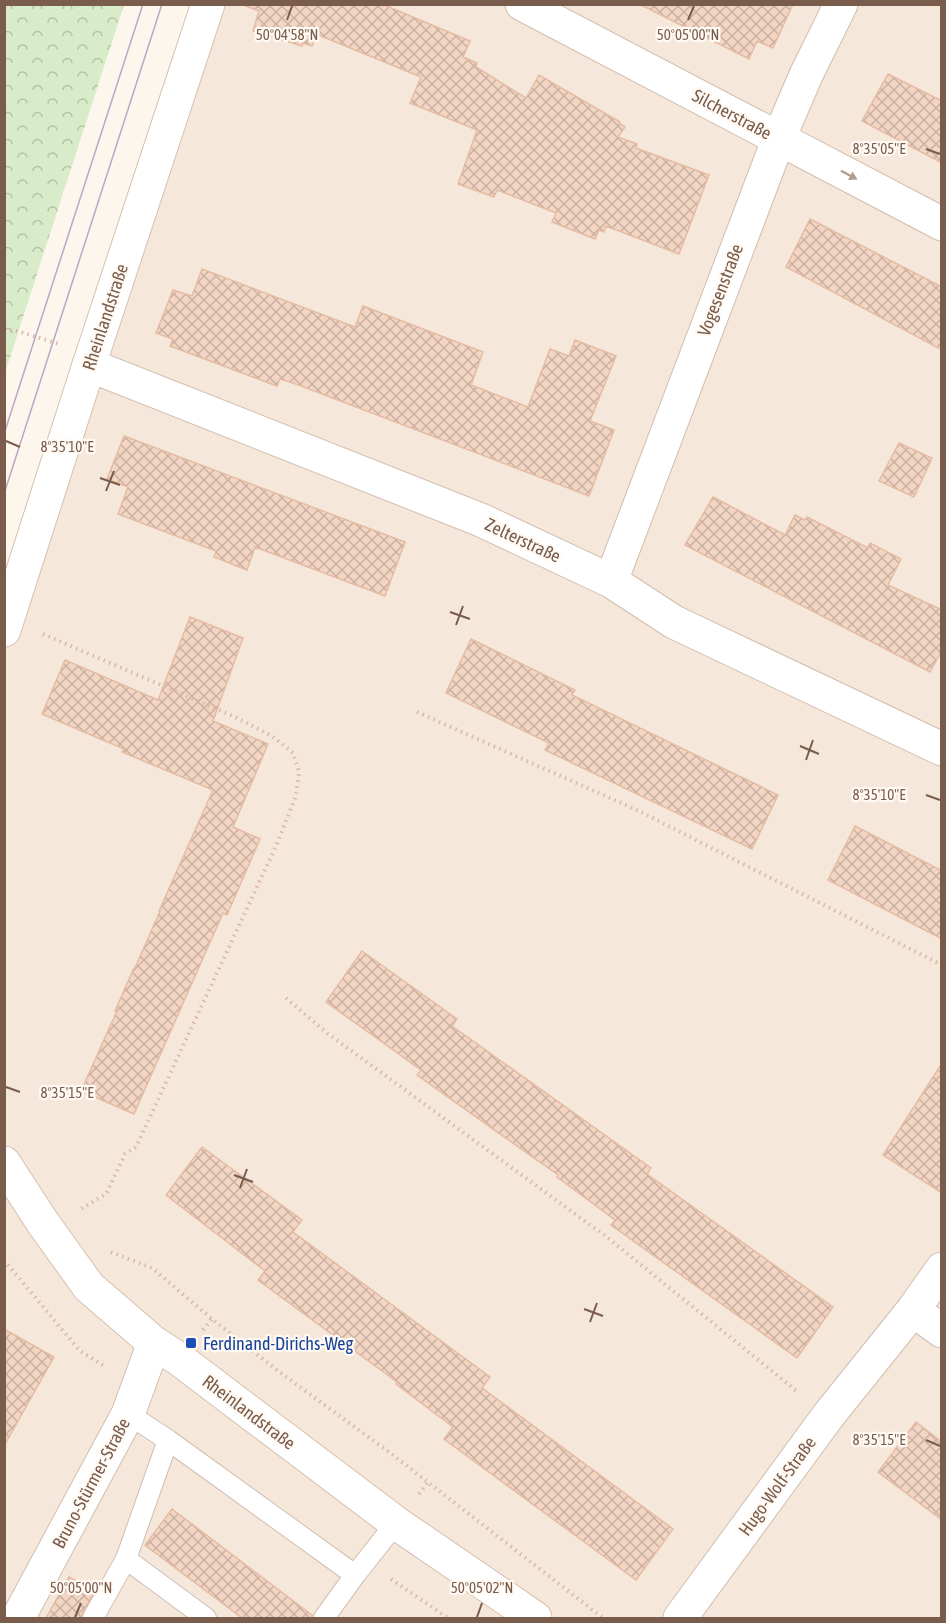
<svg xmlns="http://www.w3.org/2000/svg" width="946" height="1623" font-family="'Asap Condensed',sans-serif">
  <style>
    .residential { fill: #f5e8da }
    .forest { fill: url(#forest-crowns) }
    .building { fill: url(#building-cross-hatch); stroke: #e6bba3; stroke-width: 1.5 }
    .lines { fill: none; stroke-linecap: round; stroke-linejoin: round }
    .lane-casing { stroke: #d1beb0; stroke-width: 22 }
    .street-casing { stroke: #d1beb0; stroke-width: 35 }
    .secondary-casing { stroke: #d6c0b0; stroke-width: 35 }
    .path { stroke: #d9b8a5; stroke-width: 4; stroke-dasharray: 1.5 4.5; stroke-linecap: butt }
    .lane { stroke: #fff; stroke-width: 20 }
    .street { stroke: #fff; stroke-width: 33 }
    .secondary { stroke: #fff; stroke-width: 33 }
    .tram { stroke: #b9a8c9; stroke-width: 1.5 }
    .oneway { fill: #af9d94 }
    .ticks { fill: none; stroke: #7a5c4d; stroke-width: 2 }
    .transit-dot { fill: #1a4fb4; stroke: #fffaf3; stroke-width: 2 }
    .labels { text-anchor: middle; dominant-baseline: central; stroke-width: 4.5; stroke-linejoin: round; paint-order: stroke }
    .street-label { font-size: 18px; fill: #7a5c4d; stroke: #fffaf3 }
    .transit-label { font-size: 18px; fill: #164399; stroke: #fffaf3; text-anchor: start }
    .ticks-label { font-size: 15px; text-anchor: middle; fill: #7a5c4d; stroke: #fffaf3; stroke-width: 4.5; stroke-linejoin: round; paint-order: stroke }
  </style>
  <defs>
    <pattern id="forest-crowns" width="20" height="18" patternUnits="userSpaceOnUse" patternTransform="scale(1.5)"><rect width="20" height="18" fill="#d8ecc9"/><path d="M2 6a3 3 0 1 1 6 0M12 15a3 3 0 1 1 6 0" fill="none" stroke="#b4c2a5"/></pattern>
    <pattern id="building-cross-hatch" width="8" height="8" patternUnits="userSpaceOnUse" patternTransform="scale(1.5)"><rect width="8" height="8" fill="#f3d5c3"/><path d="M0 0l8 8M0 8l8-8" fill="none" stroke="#cab0a1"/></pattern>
  </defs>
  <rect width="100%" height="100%" fill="#fdf6ec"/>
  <path class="residential" d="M208,5H941V1618H5V630Z"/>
  <path class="forest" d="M5,4L124,5L5,373L4,5Z"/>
  <path class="building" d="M247,4H382L470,41L463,57L477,63L476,67L526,98L539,75L620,122L619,123L625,127L618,137L637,144L636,148L709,175L679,254L606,226L604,232L599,230L595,239L552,222L556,213L497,190L494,197L458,184L477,130L410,103L421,77L316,34L312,46L303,43L302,46L253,31L259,11L246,6Z
    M639,4H793L773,48L757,41L749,59Z
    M888,74L942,101V163L862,121Z
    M810,219L942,287V350L786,267Z
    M202,269L355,327L363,306L483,352L471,385L528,407L550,349L569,356L575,340L616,356L590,421L614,430L589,496L296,384L280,379L277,386L170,346L173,339L156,333L173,290L192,296Z
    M124,436L405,542L385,596L255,547L247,570L214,557L216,551L118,514L128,487L107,479Z
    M899,443L932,458L914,497L879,481Z
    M713,497L785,535L795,515L805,520L807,517L868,548L870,543L901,559L888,585L942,610V650L930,672L685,545Z
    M190,617L243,638L213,721L268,744L233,827L260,839L227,915L223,913L134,1114L81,1091L117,1011H115L134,968H135L160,911H159L213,790L122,752L124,749L42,714L65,660L158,700Z
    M471,639L575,690L572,695L778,795L752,849L545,750L549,743L446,693Z
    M855,826L942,871V939L828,880Z
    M362,951L457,1019L452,1026L651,1168L647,1174L833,1307L797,1358L611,1225L615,1220L557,1177L558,1175L417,1075L421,1070L326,1002Z
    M942,1063V1193L883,1155Z
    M202,1147L302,1220L293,1232L490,1377L482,1388L673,1529L636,1580L444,1439L453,1427L396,1384L397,1382L258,1280L265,1271L166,1195Z
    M4,1329L54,1357L4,1446Z
    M916,1422L942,1442V1520L878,1472Z
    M172,1509L312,1615V1618H242L145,1545Z
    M69,1577L95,1591L83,1612L81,1618H46Z"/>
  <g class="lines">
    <g class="lane-casing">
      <path id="lane" d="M128,1414L168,1440L355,1575
        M126,1559L206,1618
        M93,1618L126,1559L168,1440
        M324,1618L355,1575L396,1523"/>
    </g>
    <g class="street-casing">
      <path id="street" d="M522,4L942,224
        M89,365L481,520L611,581L674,622L942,749
        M611,581L779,138L806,75L841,4
        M913,1310L942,1331
        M18,1618L128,1414L154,1343
        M680,1618L828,1416L913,1310L942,1269"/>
    </g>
    <g class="secondary-casing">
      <path id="secondary" d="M4,630L89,365L208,4
        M4,1163L43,1223L89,1287L154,1343L179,1359L396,1523L535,1618"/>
    </g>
    <path class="path" d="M4,330H14L59,344
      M43,634L235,717L272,736L293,753L299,772L296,796L276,846L136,1147L125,1154L106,1194L79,1210
      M417,712L639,811L942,965
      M286,998L327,1033L608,1238L799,1393
      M111,1252L152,1268L212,1319L278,1371L389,1452L603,1618
      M4,1260L80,1351L106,1367
      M203,1330L212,1319
      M419,1494L428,1482
      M391,1579L448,1618"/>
    <use href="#lane" class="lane"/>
    <use href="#street" class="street"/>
    <use href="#secondary" class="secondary"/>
    <path class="tram" d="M4,434L143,4
      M4,494L162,4"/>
  </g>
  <defs><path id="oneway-solid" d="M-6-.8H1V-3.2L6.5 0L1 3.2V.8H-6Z" transform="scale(1.5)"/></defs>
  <use class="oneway" href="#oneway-solid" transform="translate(849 175) rotate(28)"/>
  <path class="ticks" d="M287,20L292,6M688,20L694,6M926,149L940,154M6,441L20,447M100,478L120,485M106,491L114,471M450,612L470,619M456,625L463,606M800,746L819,754M806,760L813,740M926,795L940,800M6,1087L20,1092M234,1175L253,1182M240,1188L247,1169M584,1309L603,1316M590,1322L597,1303M926,1440L940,1446M75,1617L81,1603M477,1617L482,1603"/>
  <rect class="transit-dot" x="185" y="1337" width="12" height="12" rx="3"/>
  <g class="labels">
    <g class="street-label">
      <text transform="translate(732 114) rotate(28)">Silcherstraße</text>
      <text transform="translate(720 290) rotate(-69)">Vogesenstraße</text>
      <text transform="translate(105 317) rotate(-72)">Rheinlandstraße</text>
      <text transform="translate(523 540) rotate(25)">Zelterstraße</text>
      <text transform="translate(249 1412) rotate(37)">Rheinlandstraße</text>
      <text transform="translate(91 1483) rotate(-62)">Bruno-Stürmer-Straße</text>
      <text transform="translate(777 1486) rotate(-54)">Hugo-Wolf-Straße</text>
    </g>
    <g class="transit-label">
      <text x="203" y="1343">Ferdinand-Dirichs-Weg</text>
    </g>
  </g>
  <g class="ticks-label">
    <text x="287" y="40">50°04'58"N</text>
    <text x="688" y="40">50°05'00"N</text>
    <text x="879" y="154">8°35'05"E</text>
    <text x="67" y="452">8°35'10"E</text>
    <text x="879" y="800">8°35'10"E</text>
    <text x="67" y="1098">8°35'15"E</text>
    <text x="879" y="1445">8°35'15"E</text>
    <text x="81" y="1593">50°05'00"N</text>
    <text x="482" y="1593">50°05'02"N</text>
  </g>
  <rect width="946" height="1623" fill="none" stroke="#7a5c4d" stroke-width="12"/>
</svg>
